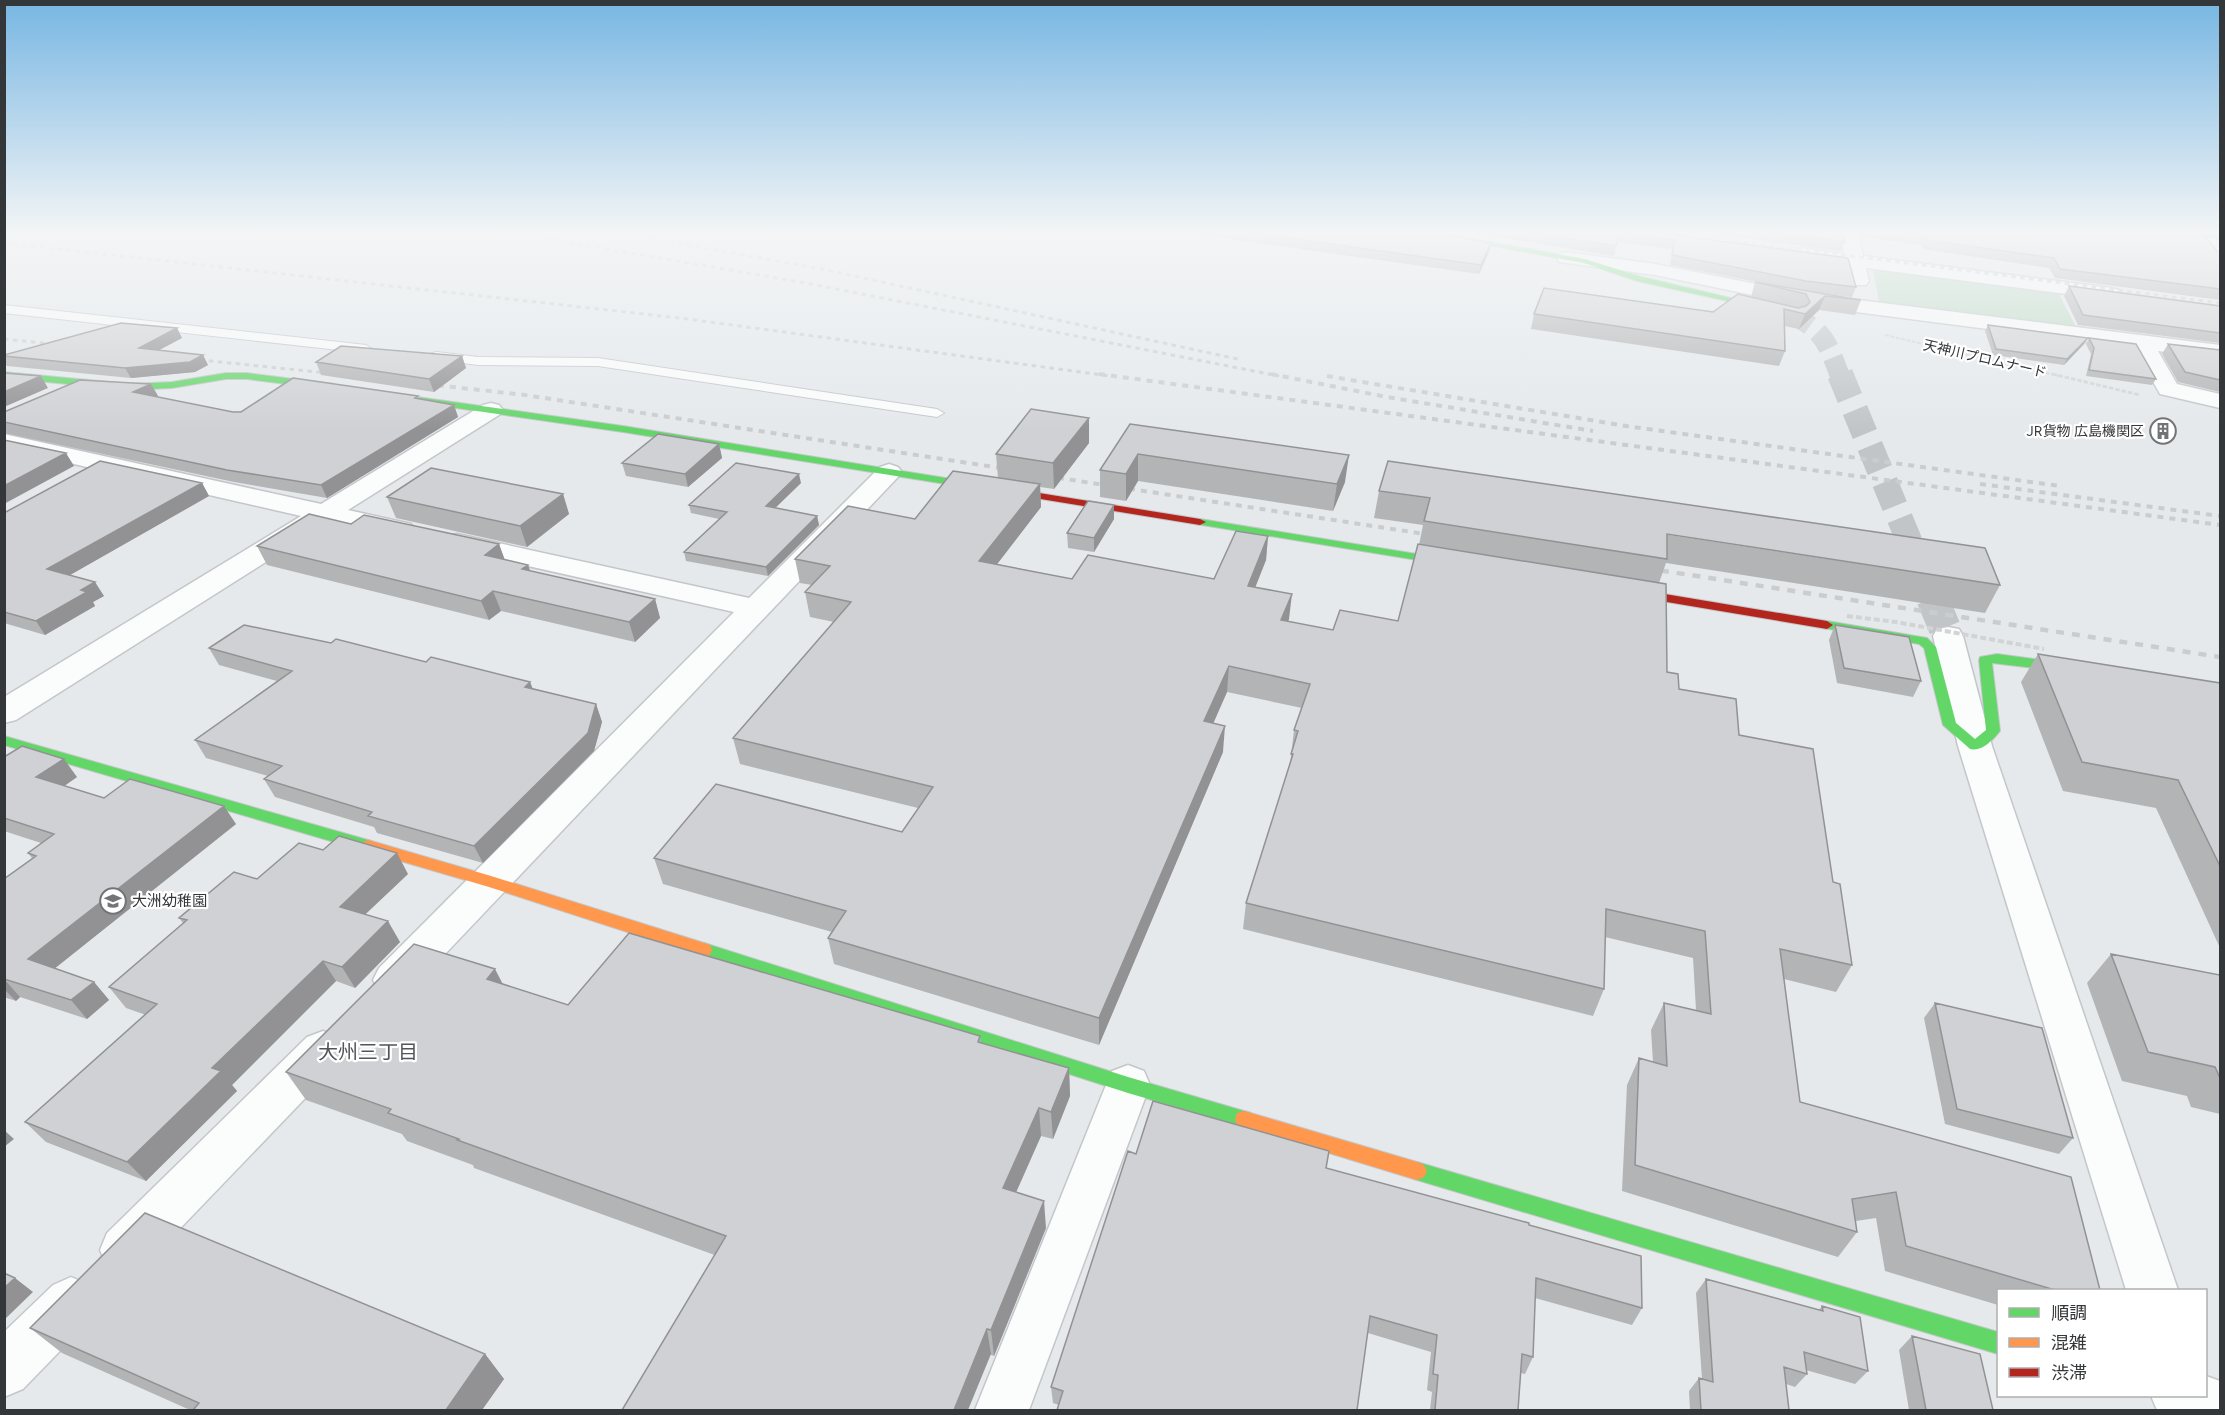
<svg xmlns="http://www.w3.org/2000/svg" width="2225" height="1415" font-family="Figtree,'Noto Sans JP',sans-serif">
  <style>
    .green { fill: #bcdac4 }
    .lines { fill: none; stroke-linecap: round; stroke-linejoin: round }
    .street-tunnel-far2 { stroke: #c2c5c8; stroke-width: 20; stroke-dasharray: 20 10; stroke-linecap: butt }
    .street-tunnel-far1 { stroke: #c2c5c8; stroke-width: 26; stroke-dasharray: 26 13; stroke-linecap: butt }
    .street-tunnel { stroke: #c2c5c8; stroke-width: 32; stroke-dasharray: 32 16; stroke-linecap: butt }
    .lane-casing { stroke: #c3c7c9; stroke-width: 2 }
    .street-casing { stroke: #c3c7c9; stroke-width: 3 }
    .fast-casing { stroke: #c3c7c9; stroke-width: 2 }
    .slow-casing { stroke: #c3c7c9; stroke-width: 2 }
    .jam-casing { stroke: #c3c7c9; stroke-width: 2 }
    .path-far1 { stroke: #d2d4d4; stroke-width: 2; stroke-dasharray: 4 1.5; stroke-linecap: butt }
    .path { stroke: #d2d4d4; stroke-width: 3; stroke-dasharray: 4.5 2; stroke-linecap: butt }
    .lane { fill: #fbfcfc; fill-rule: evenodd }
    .street { fill: #fbfcfc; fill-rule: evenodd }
    .fast { fill: #63d668; fill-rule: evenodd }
    .slow { fill: #ff974d; fill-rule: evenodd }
    .jam { fill: #b3261e; fill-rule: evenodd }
    .rail-far2 { stroke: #cbcccd; stroke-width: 3; stroke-dasharray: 4.5 4.5; stroke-linecap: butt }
    .rail-far1 { stroke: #cbcccd; stroke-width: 4; stroke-dasharray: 6 6; stroke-linecap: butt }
    .rail { stroke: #cbcccd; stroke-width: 4.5; stroke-dasharray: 8 8; stroke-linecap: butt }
    .path-bridge { stroke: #d2d4d4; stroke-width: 4; stroke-dasharray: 6 3; stroke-linecap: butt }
    .wall { fill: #b3b4b6 }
    .shaded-wall { fill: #929294 }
    .building { fill: #d0d1d4; stroke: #929294; stroke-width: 1.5 }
    .labels { text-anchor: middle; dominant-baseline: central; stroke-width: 4.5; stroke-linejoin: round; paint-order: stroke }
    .far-street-label { font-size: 14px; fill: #343739; stroke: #fff }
    .far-poi-label { font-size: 14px; fill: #343739; stroke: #fff; text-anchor: end }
    .poi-label { font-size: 15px; fill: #343739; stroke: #fff; text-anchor: start }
    .near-neighbourhood-label { font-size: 20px; fill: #50565b; stroke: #fff }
  </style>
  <rect width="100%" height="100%" fill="#e5e9ec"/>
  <path class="green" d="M1882,269L2058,292L2078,331L1893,306L1879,301L1873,271Z"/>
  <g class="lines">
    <path class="street-tunnel-far2" d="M1793,315C1826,333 1827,343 1840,376"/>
    <path class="street-tunnel-far1" d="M1840,374L1915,555"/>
    <path class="street-tunnel" d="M1914,554L1948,636"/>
    <g class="lane-casing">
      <path id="lane" d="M4,305L366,345L372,349L366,353L4,313Z
        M437,352L478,357L598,358L937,409L944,413L937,417L598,366L478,365L432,359L431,356L432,353Z"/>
    </g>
    <g class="street-casing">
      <path id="street" d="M1840,232H1858L1863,256L2112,288L2119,290L2122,294L2119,298L2112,300L1866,268L1869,281L1866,285H1852L1846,265L1803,260L1796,258L1794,254L1796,250L1803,248L1844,254Z
        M2198,232H2212L2220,243V260L2213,259L2196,235Z
        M1566,252L1655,264L1802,293L2220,345V359L2158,351L2177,384L2220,394V408L2160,394L2134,348L1802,305L1655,275L1559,262L1557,258L1559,254Z
        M491,403L499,405L503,410L499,415L348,510L411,524L415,530L411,536L401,538L329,522L16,720L4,723V697L301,516L4,448V434L321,504L483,405Z
        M889,464L898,467L902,472L898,477L409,992L394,997L379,992L373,980L379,968L734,612L447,548L443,542L447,536L457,534L749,598L880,467Z
        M1948,627L1959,629L1963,636L1992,746L2178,1290H2126L1958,746L1933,636L1937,629Z
        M323,1031L339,1037L345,1050L339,1063L143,1267L125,1275L107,1267L100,1250L107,1233L307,1037Z
        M1128,1065L1144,1071L1150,1085L1029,1410H975L1106,1085L1112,1071Z
        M71,1277L89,1285L97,1303L89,1321L23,1389L4,1397V1332L53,1285Z
        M2206,1376L2220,1381V1410H2157L2151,1396H2206Z"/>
    </g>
    <g class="fast-casing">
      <path id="fast" d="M1417,232H1434L1585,259L1642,277L1777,309L1773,311L1637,281L1584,263Z
        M2176,232L2220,235V239L2180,234Z
        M4,372L131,384L172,382L226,373H247L334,384L339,387L334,390L247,379H226L172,388L131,390L4,378Z
        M396,394L623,426L983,484L988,487L983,490L623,432L393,399V395Z
        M1200,519L1460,561L1466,564L1460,567L1196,524L1194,522Z
        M1827,621L1927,638L1936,647L1956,723L1975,739L1986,730L1979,660L1980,657L1997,654L2078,665L2084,669L2078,673L1992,663L2000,731C1993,740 1982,752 1970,749L1943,725L1924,648L1919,644L1823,628L1821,625L1823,622Z
        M4,736L368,840L373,842L376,846L373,850L368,852L4,745Z
        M704,943L1128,1077L1244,1111L1251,1113L1253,1119L1251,1125L1244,1127L1128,1093L698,955L696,950L698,945Z
        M1417,1162L1998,1332V1354L1417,1180L1410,1177L1407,1171L1410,1165Z"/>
    </g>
    <g class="slow-casing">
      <path id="slow" d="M368,840L491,876L704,943L710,945L712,950L710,955L704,957L489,887L363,850L360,846L363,842Z
        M1244,1111L1417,1162L1424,1165L1427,1171L1424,1177L1417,1180L1244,1127L1237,1125L1235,1119L1237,1113Z"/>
    </g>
    <g class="jam-casing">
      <path id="jam" d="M983,484L1200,519L1206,522L1200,525L979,489L978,487Z
        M1623,587L1827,621L1833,625L1827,629L1619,594L1617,591Z"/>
    </g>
    <path class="path-far1" d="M1885,335L2059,376"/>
    <path class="path" d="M2052,374L2140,395"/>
    <use href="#lane" class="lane"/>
    <use href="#street" class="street"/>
    <use href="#fast" class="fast"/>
    <use href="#slow" class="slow"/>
    <use href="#jam" class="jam"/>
    <path class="rail-far2" d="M507,232L806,283L1279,376
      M616,232L822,269L1242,360
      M1663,232L2220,303
      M4,243L680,318L1110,376
      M4,339L62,345
      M191,359L337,374"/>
    <path class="rail-far1" d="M1099,374L2220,525
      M1271,374L1387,397L1593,431
      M1327,376L1626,426L2060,486
      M426,384L525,395L1014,470
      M1046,476L1438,536
      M1980,484L2220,516"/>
    <path class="rail" d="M1645,568L2220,657"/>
    <path class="path-bridge" d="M1847,616L1896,622L2044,649"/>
  </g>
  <path class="wall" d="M1185,232H1432L1491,243L1489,252L1479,274L1185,233Z
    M1467,232H1650L1856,287L1852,297L1811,292L1861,300L1855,315L1819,310L1799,329L1784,326L1785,351L1779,366L1531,329L1534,314L1713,312L1798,308L1751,297L1755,282L1788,288L1670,265L1673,249L1617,242L1614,256Z
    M1694,232H1843L1845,242L1841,251Z
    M1859,232H2184L2218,252H2220V301V300L2055,278L2049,268L1922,249V245L1861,237Z
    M2069,286L2220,306V343L2078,325L2064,296Z
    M1988,325L2088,338L2084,344L2064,365L1993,355L1985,331Z
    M177,328L182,338L159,350L203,355L208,365L195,372L131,378L7,366L4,362V355Z
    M2089,338L2156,379L2152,385L2086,376L2091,354L2086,344Z
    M2168,344L2220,350V392L2178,382L2162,354Z
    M462,356L466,368L434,392L321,375L316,362Z
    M151,384L158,396L156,397L233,412L418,396L419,399L454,405L458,417L327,498L234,482L4,433V412Z
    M1130,424L1345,482L1333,511L1138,481L1126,501L1100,497V470Z
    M1089,443L1054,489L1040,487L1041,507L997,564L1072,579H1214L1268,536L1266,560L1255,587L1289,619L1288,621L1333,630L1398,621L1419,545L1423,525L1374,518L1379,491L2000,585L1985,613L1666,563L1659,583L1667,672L1679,689L1739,735L1833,882L1852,965L1836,992L1784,979L1800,1102L2100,1290H1998V1305L1885,1271L1876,1218L1856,1221L1857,1232L1838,1257L1622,1191L1627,1085L1639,1058L1653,1062L1651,1030L1664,1003L1696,1010L1693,958L1605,937L1604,989L1593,1016L1243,929L1246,903L1290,765L1294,730L1302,708L1227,692L1213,723L1223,752L1099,1045L834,964L828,938L832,932L663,884L654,858L902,832L918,808L740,764L733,738L834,622L810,617L805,592L812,585L800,583L795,559L915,519L998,478L996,454Z
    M719,444L722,458L688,487L626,476L622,463Z
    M202,483L209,496L70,575L104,596L93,602L95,606L45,635L4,623V513Z
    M801,483L775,508L817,516L819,525L768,576L686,561L684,552L719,519L691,513L689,505Z
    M563,494L569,514L527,547L396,518L387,497Z
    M1114,519L1094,552L1068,548L1067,533Z
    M351,524L499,544L504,559L531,571L655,599L660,618L635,642L501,611L489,620L267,565L257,546Z
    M1835,625L1921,681L1913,697L1837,683L1829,640Z
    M209,648L426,662L530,682L532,688L596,704L602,722L594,751L483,863L377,833L374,827L275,797L264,779L268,776L206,758L195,740L277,681L219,665Z
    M2038,654L2220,683V948L2156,808L2063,791L2021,682Z
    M4,757L77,777L64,786L104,798L236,824L55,968L94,982L109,1000L87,1019L20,997L16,1001L4,997V879L32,858L28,853L41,843L4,831Z
    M408,874L365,914L400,942L355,988L336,981L232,1085L237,1091L146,1181L46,1142L25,1122L146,1015L126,1008L109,987L183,923L179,918L257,879Z
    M2111,954L2220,975V1114L2191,1107L2187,1096L2122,1081L2087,983Z
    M503,984L568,1005L980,1036L981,1043L1069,1068L1070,1096L1053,1139L1041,1136L1016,1192L1046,1228L994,1356L474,1168L473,1165L407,1141L402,1134L306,1100L286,1072Z
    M1935,1003L2073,1138L2059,1154L1945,1124L1924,1018Z
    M1136,1154L1326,1168L1529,1225L1642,1308L1632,1325L1535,1298L1533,1357L1525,1374L1521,1373L1518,1410H1430L1432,1392L1427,1390L1431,1352L1368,1333L1059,1405L1053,1403L1051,1387Z
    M1706,1279L1819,1310L1822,1306L1868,1371L1855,1384L1806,1370L1807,1374L1795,1387L1786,1384L1789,1410H1690L1689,1391L1699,1378L1702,1379L1696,1293Z
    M30,1328L485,1354L504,1379L482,1410H190L62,1353Z
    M1912,1336L1993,1410H1909L1899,1350Z"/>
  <path class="shaded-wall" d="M1491,243L1489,252L1479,274L1481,265Z
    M1825,296L1819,310L1799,329L1805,314Z
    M177,328L182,338L144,358L139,348Z
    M2088,338L2084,344L2064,365L2067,359Z
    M203,355L208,365L195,372L131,378L125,368Z
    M462,356L466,368L434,392L429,379Z
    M41,376L48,388L4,407V392Z
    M151,384L158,396L140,405L133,392Z
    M454,405L458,417L327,498L321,485Z
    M1089,418V443L1054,489L1053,463Z
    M719,444L722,458L688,487L685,474Z
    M66,453L74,466L4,504V486Z
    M1138,454V481L1126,501V474Z
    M1349,455L1345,482L1333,511L1337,484Z
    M799,474L801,483L768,515L766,506Z
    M202,483L209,496L56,583L47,569Z
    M1040,484L1041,507L981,585L979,561Z
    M563,494L569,514L527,547L520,526Z
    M1114,505V519L1094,552V538Z
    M817,516L819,525L768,576L766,567Z
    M1268,536L1266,560L1246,611L1248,586Z
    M499,544L506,563L485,555Z
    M528,565L535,584L522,569Z
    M95,582L104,596L93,602L95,606L45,635L36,621L81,590Z
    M493,591L501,611L489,620L481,601Z
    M1292,594L1289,619L1279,645L1281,620Z
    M655,599L660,618L635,642L629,622Z
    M1229,666L1227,692L1203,747L1204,721Z
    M530,682L537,699L525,687Z
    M596,704L602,722L594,751L483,863L474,846Z
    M1225,726L1223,752L1099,1045V1018Z
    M64,759L77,777L50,796L36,777Z
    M224,806L236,824L44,977L28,959Z
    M397,853L408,874L352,927L340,907Z
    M388,921L400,942L355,988L342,967Z
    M323,961L336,981L232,1085L237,1091L146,1181L127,1162L212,1068Z
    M495,969L510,998L487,979Z
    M4,979L20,997L16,1001L4,989Z
    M94,982L109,1000L87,1019L71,1000Z
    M1069,1068L1070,1096L1053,1139L1051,1112Z
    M1039,1108L1041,1136L1006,1215L1003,1188Z
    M4,1130L14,1139L4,1147Z
    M1044,1201L1046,1228L994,1356L991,1330Z
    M15,1278L33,1292L4,1320V1288Z
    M987,1329L991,1354L968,1410H954Z
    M485,1354L504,1379L482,1410H446Z"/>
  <path class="building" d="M1244,232H1432L1491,243L1481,265Z
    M1525,232H1650L1848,258L1856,287L1806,281L1672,255L1675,240L1619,233L1616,246Z
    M1766,232H1843L1845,242Z
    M1895,232H2184L2204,235L2218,252H2220V289L2060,269L2054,258L1926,240L1925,236Z
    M1755,282L1861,300L1825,296L1805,314L1784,309L1785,351L1534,314L1544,288L1713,312L1738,294L1798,308L1806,306L1810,302L1806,294Z
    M2069,286L2220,306V333L2083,315Z
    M121,323L177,328L139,348L203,355L190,362L125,368L4,356V355Z
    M1988,325L2088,338L2067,359L1996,349Z
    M2089,338L2136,344L2156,379L2089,370L2094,348Z
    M2168,344L2220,350V380L2185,372Z
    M341,346L462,356L429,379L316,362Z
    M4,373L41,376L4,392Z
    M293,378L418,396L415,398L454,405L321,485L227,470L4,422V412L80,380L151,384L133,392L233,412H241Z
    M1031,409L1089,418L1053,463L996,454Z
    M1130,424L1349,455L1337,484L1138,454L1126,474L1100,470Z
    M658,434L719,444L685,474L622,463Z
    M4,440L66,453L4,486Z
    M100,461L202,483L47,569L95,582L81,590L87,592L36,621L4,612V513Z
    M1388,461L1985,548L2000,585L1667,534V559L1424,521L1430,498L1379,491Z
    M736,463L799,474L766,506L817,516L766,567L684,552L727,512L689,505Z
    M431,468L563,494L520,526L387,497Z
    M953,471L1040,484L979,561L1072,579L1088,555L1214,579L1236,531L1268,536L1248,586L1292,594L1281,620L1333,630L1340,610L1398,621L1418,544L1666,584L1667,672L1678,674L1679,689L1736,699L1739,735L1813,749L1833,882L1840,884L1852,965L1780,949L1800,1102L2071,1177L2100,1290H2055L1906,1246L1896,1192L1852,1199L1857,1232L1635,1165L1639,1058L1667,1066L1664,1003L1711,1014L1705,931L1606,909L1604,989L1246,903L1293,754H1291L1298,731L1294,730L1310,684L1229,666L1204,721L1225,726L1099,1018L828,938L846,911L654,858L716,784L902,832L933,787L733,738L851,602L805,592L830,566L795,559L848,506L915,519Z
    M1088,501L1114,505L1094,538L1067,533Z
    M309,514L351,524L364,515L499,544L485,555L528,565L522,569L655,599L629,622L493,591L481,601L257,546Z
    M244,625L331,643L336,639L426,662L431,657L530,682L525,687L596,704L588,733L474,846L368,816L372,812L264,779L282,766L195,740L292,671L209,648Z
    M1835,625L1909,637L1921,681L1844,668Z
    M2038,654L2220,683V866L2178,780L2082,762Z
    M22,746L64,759L36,777L104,798L130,779L224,806L28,959L94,982L71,1000L4,979V879L36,856L28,853L54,834L4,818V757Z
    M339,836L397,853L340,907L388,921L342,967L323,961L212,1068L221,1071L127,1162L25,1122L157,1004L109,987L187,920L179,918L234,872L257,879L299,843L323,850Z
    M629,933L980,1036L978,1042L1069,1068L1051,1112L1039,1108L1003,1188L1044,1201L991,1330L987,1329L954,1410H622L726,1236L457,1140L459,1139L388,1113L391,1109L286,1072L414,944L495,969L487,979L568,1005Z
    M2111,954L2220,975V1078L2215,1067L2148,1052Z
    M1935,1003L2042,1028L2073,1138L1957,1109Z
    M1153,1101L1329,1151L1326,1168L1529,1223V1225L1641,1256L1642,1308L1536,1278L1533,1357L1522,1354L1518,1410H1435L1438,1375L1433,1374L1437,1335L1370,1316L1357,1410H1057L1063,1391L1051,1387L1128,1151L1136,1154Z
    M145,1213L485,1354L446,1410H193L199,1403L30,1328Z
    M4,1273L15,1278L4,1288Z
    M1706,1279L1823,1311L1822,1306L1860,1317L1868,1371L1804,1352L1807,1374L1784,1367L1789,1410H1701L1699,1378L1713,1382Z
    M1912,1336L1980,1354L1993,1410H1926Z"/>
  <linearGradient id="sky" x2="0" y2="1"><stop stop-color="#77b6e2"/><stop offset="0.54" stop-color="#f3f5f6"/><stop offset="1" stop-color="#f3f5f6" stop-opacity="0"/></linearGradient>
  <rect width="2225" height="430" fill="url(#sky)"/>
  <defs>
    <g id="building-ring" transform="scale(1.35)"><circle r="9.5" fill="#fff" stroke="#727578" stroke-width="1.5"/><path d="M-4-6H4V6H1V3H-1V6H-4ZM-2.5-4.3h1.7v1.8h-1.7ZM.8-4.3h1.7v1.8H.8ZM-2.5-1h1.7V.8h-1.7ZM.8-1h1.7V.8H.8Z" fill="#727578"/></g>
    <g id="school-ring" transform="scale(1.35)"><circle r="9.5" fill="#fff" stroke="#727578" stroke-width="1.5"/><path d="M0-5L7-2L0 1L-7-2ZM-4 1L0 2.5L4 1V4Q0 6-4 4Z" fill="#727578"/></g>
  </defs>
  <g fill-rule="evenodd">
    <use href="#building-ring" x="2163" y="431"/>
    <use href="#school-ring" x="113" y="901"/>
  </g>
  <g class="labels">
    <g class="far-street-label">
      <text transform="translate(1985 359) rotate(13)">天神川プロムナード</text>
    </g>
    <g class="far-poi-label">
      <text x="2144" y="431">JR貨物 広島機関区</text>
    </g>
    <g class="poi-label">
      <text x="132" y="901">大洲幼稚園</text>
    </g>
    <g class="near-neighbourhood-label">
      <text x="368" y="1052">大州三丁目</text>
    </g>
  </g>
  <rect width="2225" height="1415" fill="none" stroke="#343739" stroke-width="12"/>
  <rect x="1997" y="1289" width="210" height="108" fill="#ffffff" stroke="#aeafb0" stroke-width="1.5"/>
  <rect x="2009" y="1308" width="30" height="9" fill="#63d668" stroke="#aeafb0" stroke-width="1.5"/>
  <text x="2051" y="1319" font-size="18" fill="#343739">順調</text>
  <rect x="2009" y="1338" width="30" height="9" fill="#ff974d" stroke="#aeafb0" stroke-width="1.5"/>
  <text x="2051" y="1349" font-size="18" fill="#343739">混雑</text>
  <rect x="2009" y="1368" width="30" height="9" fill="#b3261e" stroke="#aeafb0" stroke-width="1.5"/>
  <text x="2051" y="1379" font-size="18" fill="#343739">渋滞</text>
</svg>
